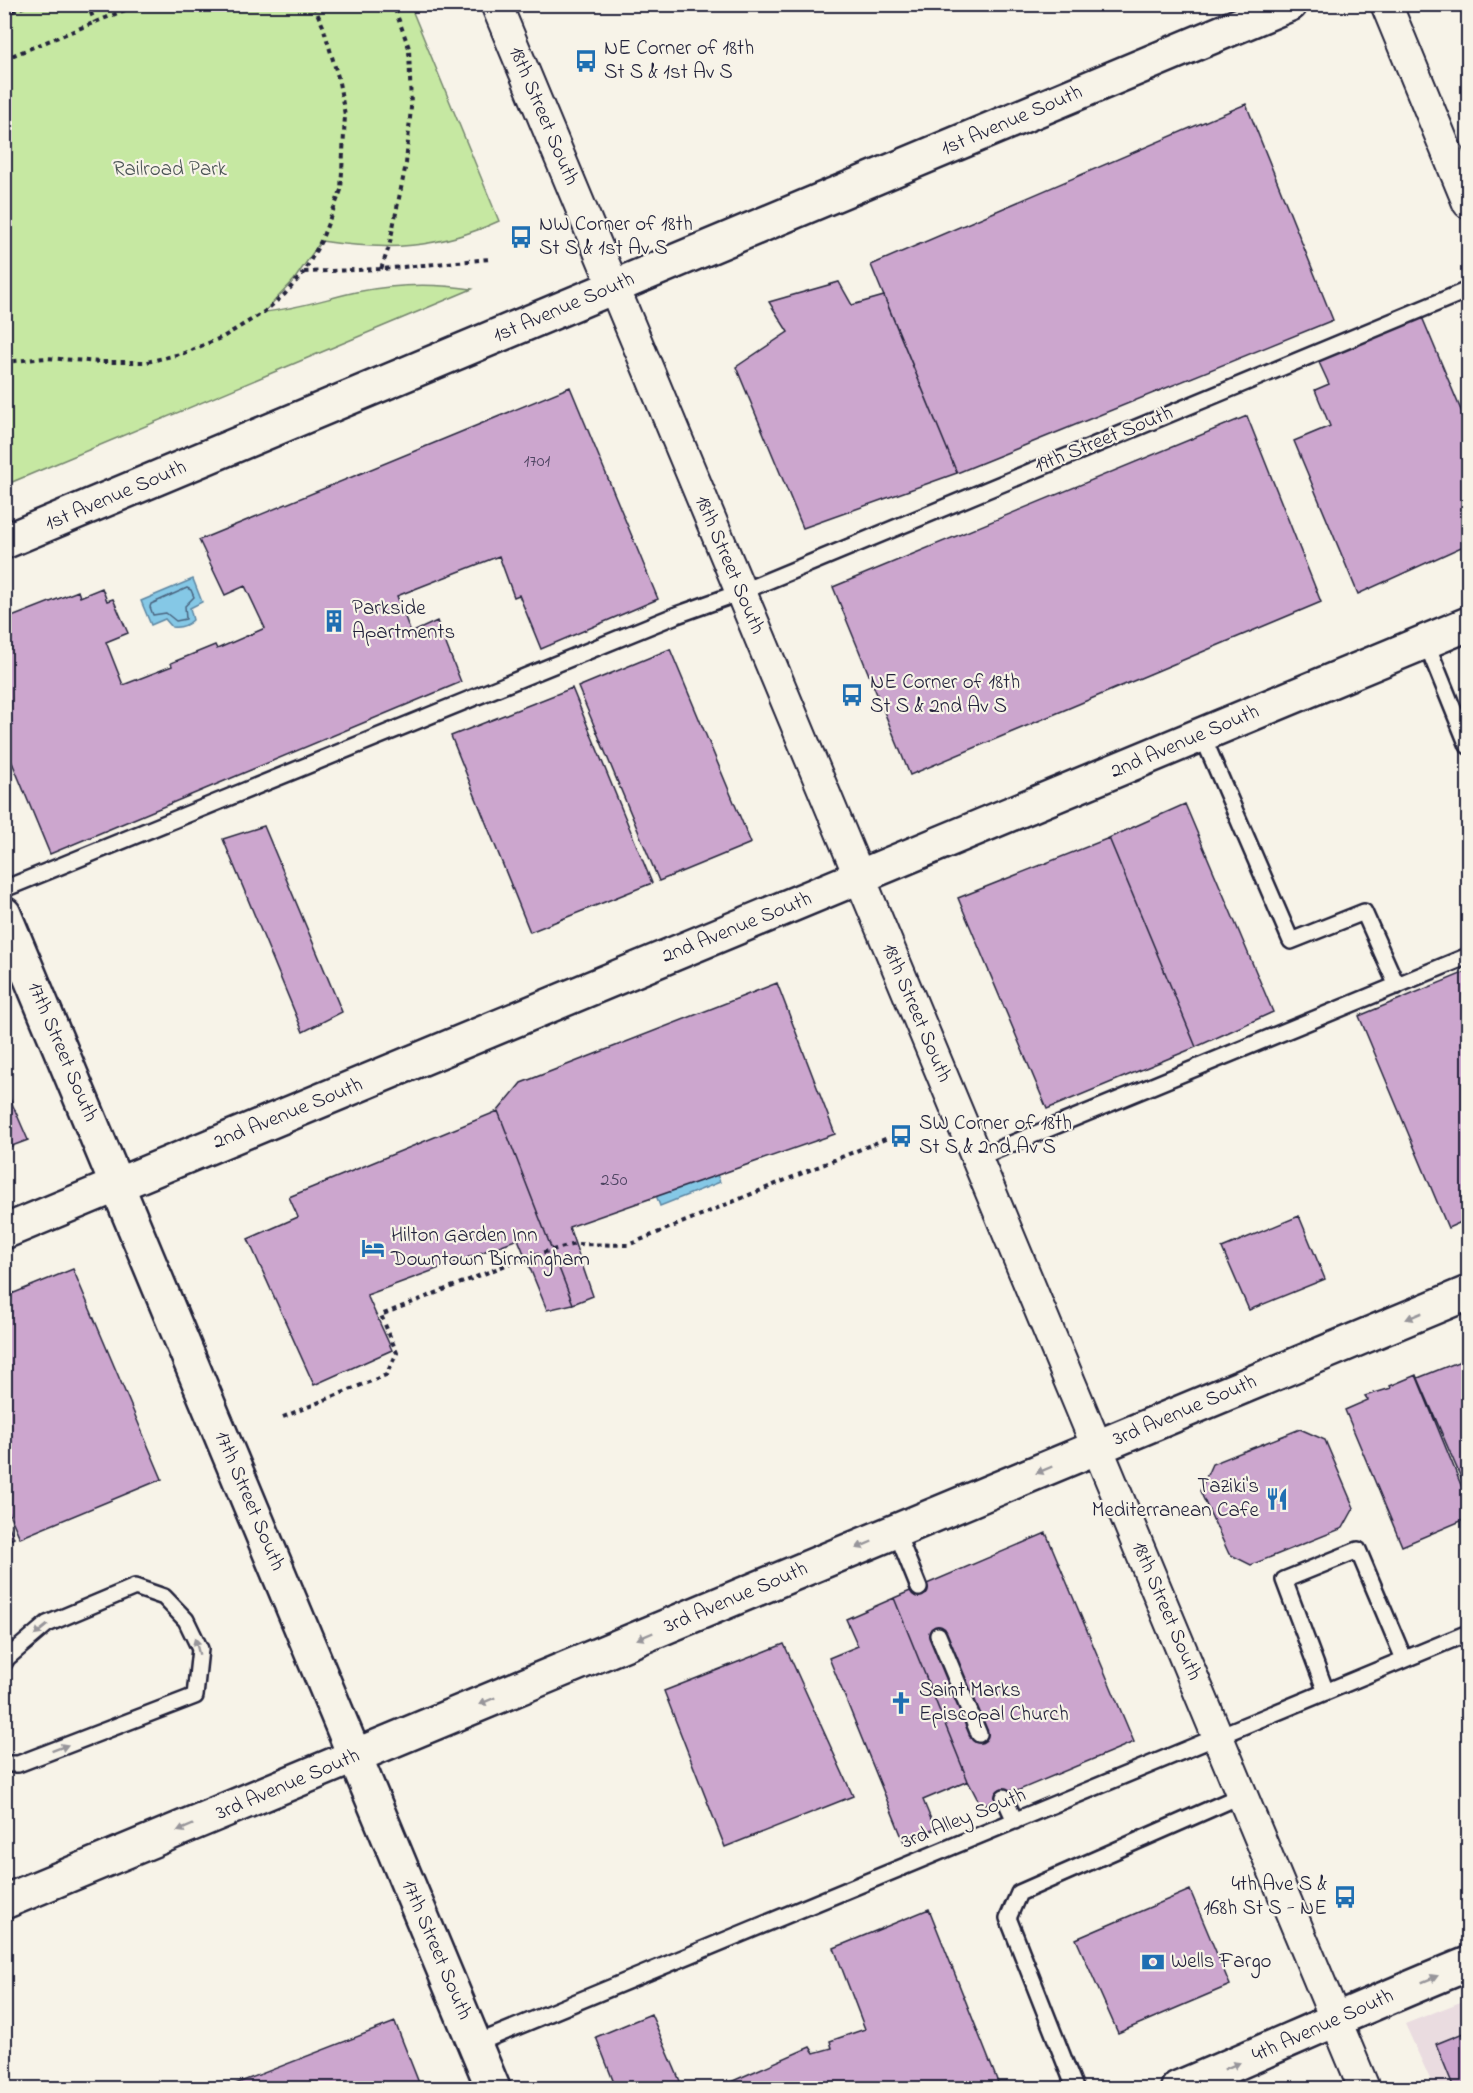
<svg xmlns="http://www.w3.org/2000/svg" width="1473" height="2093" font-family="'Indie Flower',sans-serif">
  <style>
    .built { fill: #eadce0 }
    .green { fill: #c6e8a2; stroke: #74856e; stroke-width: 1.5 }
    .water { fill: #85c8e6; stroke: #5d86a2; stroke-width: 1.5 }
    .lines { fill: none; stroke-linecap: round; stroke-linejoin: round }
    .shore { stroke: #4a647f; stroke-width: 1.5 }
    .building { fill: #cca6ce; stroke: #22223b; stroke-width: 1.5 }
    .lane-casing { stroke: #22223b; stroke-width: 20 }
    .street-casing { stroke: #22223b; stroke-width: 34 }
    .secondary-casing { stroke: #22223b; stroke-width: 38 }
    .path { stroke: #22223b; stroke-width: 4; stroke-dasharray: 4.5 4.5; stroke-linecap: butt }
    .lane { stroke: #f7f3e8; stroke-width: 15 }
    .street { stroke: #f7f3e8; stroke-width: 30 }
    .secondary { stroke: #f7f3e8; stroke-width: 33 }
    .oneway { fill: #97959a }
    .labels { text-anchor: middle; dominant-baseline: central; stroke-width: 4.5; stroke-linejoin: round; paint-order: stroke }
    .number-label { font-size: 18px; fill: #4c4360 }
    .poi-label { font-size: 21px; fill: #22223b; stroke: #f7f3e8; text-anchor: start }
    .street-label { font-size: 21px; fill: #22223b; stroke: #f7f3e8 }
    .park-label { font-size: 21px; fill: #4b5455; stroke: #f7f3e8 }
  </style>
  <rect width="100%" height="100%" fill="#f7f3e8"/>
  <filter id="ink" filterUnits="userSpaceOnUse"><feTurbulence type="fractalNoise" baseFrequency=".0167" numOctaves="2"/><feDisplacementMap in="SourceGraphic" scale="12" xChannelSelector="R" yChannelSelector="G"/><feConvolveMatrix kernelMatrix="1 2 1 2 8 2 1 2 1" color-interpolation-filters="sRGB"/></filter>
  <g filter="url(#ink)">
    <path class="built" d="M1468,1999V2088H1434L1405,2024Z"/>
    <path class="green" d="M5,4L410,5L499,221C438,249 387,251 321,241L294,280L264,312C296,309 325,299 356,292C395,284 433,283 472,289L5,485Z"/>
    <path class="water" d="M193,579L202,602L190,608L193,620C187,626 181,628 172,627L165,619L151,625L141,601Z
      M711,1160L720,1182L660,1206L652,1184Z"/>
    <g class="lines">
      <path class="shore" d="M187,588L191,590L194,597L185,606L186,619L176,621L166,613L153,615L150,607L151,604Z"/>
    </g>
    <path class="building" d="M1246,104L1333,320L957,473L871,265Z
      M839,282L852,305L884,296L957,473L803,528L736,367L788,332L769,302Z
      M1422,317L1468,427V544L1358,594L1294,441L1330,426L1315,390L1329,384L1317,358Z
      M570,387L658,599L541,649L519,595L514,597L499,556L397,596L411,633L437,621L461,682L50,854L4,743V620L78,591L80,597L102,588L107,601L113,599L128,633L106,642L123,685L172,666L171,663L215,645L217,649L265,628L245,586L225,595L199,540Z
      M1247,416L1321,602L910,775L833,587Z
      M670,649L751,843L659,881L578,687Z
      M572,688L652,883L530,932L451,736Z
      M1185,804L1273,1012L1196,1047L1109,838Z
      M264,826L342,1012L303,1032L223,839Z
      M1109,838L1196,1047L1047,1109L958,898Z
      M1468,971V1219L1448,1228L1359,1016Z
      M777,983L835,1134L569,1227L593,1296L573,1304L498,1111L521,1083Z
      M4,1085L28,1140L4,1149Z
      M498,1111L573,1304L547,1310L518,1239L367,1295L392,1350L314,1385L248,1239L298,1217L289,1197Z
      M1299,1216L1325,1279L1249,1310L1222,1248Z
      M73,1269L162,1479L20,1538L4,1502V1297Z
      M1468,1358V1494L1418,1378Z
      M1416,1375L1468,1502V1518L1402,1546L1345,1410L1368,1400L1365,1396L1391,1388L1390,1386Z
      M1300,1429L1325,1440L1354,1508L1343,1528L1251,1565L1229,1554L1200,1491L1212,1464Z
      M4,1515L14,1538L4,1542Z
      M1046,1533L1134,1742L981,1806L968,1781L894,1598Z
      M894,1598L968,1781L923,1800L935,1829L904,1842L829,1658L858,1646L846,1619Z
      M784,1644L853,1796L725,1847L664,1691Z
      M1190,1890L1230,1985L1118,2033L1076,1939Z
      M929,1909L999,2085L991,2088H717L810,2047L814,2053L832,2048L830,2041L865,2029L834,1948Z
      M651,2014L683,2088H616L596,2037Z
      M395,2022L421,2088H225Z
      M1468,2031V2088H1454L1436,2044Z"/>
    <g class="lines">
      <g class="lane-casing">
        <path id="lane" d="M1426,642L1468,746
          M1202,735L1291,941L1364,912L1397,986
          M4,889L674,616L741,592L1468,290
          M977,1158L1468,956
          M896,1531L919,1588
          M938,1635L979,1734
          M4,1663L7,1658L47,1624L135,1587L164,1597L186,1620L200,1649L195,1696L18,1764H4
          M1326,1692L1284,1580L1358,1550L1404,1659
          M1004,1797L1015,1821
          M475,2044L1468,1633
          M1075,2088L1008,1918L1019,1893L1242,1795"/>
      </g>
      <g class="street-casing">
        <path id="street" d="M496,4L1364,2088
          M1386,4L1468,203"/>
      </g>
      <g class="secondary-casing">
        <path id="secondary" d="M4,542L1290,4
          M4,914L493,2088
          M4,1232L1468,624
          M4,1902L1468,1293
          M1178,2088C1275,2047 1371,2003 1468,1964"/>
      </g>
      <path class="path" d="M87,4L95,22
        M4,15L30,4
        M4,59L140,4
        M381,269L389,247L406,164L411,107L409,48L393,4
        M304,272L381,269L490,259
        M4,362L46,358L101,362H147L184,353L223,337L264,312L285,294L304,272L321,241L341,190L345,115L338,77L323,26L313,4
        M283,1417L386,1375L397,1353L381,1315L526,1257L575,1244L628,1245L890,1137"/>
      <use href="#lane" class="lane"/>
      <use href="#street" class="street"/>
      <use href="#secondary" class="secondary"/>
    </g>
    <defs><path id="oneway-solid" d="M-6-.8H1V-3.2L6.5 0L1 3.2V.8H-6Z" transform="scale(1.5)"/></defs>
    <g class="oneway">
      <use href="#oneway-solid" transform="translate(1414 1316) rotate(157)"/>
      <use href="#oneway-solid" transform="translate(1044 1470) rotate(157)"/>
      <use href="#oneway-solid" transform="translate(864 1545) rotate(157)"/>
      <use href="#oneway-solid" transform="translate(41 1630) rotate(141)"/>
      <use href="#oneway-solid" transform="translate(645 1636) rotate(157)"/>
      <use href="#oneway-solid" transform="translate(197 1646) rotate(-105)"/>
      <use href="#oneway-solid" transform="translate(487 1701) rotate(157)"/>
      <use href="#oneway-solid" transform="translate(60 1748) rotate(-21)"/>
      <use href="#oneway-solid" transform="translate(185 1828) rotate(157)"/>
      <use href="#oneway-solid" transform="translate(1430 1979) rotate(-22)"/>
      <use href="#oneway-solid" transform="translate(1232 2066) rotate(-23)"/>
    </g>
  </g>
  <defs>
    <g id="bus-bare" transform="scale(1.8)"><path d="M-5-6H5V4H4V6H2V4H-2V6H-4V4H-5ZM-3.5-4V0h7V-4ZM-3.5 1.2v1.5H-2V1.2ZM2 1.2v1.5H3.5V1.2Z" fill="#1f6fb2" stroke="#f7f3e8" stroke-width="2.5" paint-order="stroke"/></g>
    <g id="building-bare" transform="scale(1.8)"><path d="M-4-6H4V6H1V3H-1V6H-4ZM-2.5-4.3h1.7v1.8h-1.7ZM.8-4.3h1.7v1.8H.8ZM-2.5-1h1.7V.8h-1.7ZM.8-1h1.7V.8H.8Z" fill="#1f6fb2" stroke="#f7f3e8" stroke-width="2.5" paint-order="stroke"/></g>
    <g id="hotel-bare" transform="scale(1.8)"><path d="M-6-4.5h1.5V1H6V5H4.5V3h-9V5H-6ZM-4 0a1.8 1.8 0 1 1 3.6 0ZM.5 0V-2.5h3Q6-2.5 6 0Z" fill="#1f6fb2" stroke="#f7f3e8" stroke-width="2.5" paint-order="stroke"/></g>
    <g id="restaurant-bare" transform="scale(1.8)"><path d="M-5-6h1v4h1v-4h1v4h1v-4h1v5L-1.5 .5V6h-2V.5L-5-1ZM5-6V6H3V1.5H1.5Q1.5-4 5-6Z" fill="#1f6fb2" stroke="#f7f3e8" stroke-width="2.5" paint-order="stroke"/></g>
    <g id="church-bare" transform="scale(1.8)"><path d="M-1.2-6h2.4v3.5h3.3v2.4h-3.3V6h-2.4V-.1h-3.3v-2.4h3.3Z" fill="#1f6fb2" stroke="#f7f3e8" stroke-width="2.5" paint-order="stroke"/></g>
    <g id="bank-bare" transform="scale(1.8)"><path d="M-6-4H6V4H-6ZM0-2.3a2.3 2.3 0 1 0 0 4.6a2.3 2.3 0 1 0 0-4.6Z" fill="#1f6fb2" stroke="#f7f3e8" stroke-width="2.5" paint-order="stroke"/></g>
  </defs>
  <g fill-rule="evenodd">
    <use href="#bus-bare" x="586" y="61"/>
    <use href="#bus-bare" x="521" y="237"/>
    <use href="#building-bare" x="334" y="621"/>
    <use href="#bus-bare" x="852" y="695"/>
    <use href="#bus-bare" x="901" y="1136"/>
    <use href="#hotel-bare" x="373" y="1248"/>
    <use href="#restaurant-bare" x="1277" y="1499"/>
    <use href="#church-bare" x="901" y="1703"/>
    <use href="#bus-bare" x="1345" y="1897"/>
    <use href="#bank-bare" x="1153" y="1962"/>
  </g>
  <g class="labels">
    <g class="number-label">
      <text x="537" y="462">1701</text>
      <text x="614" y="1181">250</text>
    </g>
    <g class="poi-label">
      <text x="604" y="49">NE Corner of 18th<tspan x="604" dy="24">St S &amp; 1st Av S</tspan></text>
      <text x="539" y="225">NW Corner of 18th<tspan x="539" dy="24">St S &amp; 1st Av S</tspan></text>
      <text x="352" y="609">Parkside<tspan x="352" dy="24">Apartments</tspan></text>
      <text x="870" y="683">NE Corner of 18th<tspan x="870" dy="24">St S &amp; 2nd Av S</tspan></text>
      <text x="919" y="1124">SW Corner of 18th<tspan x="919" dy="24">St S &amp; 2nd Av S</tspan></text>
      <text x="391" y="1236">Hilton Garden Inn<tspan x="391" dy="24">Downtown Birmingham</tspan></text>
      <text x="1259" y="1487" text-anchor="end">Taziki's<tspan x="1259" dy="24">Mediterranean Cafe</tspan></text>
      <text x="919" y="1691">Saint Marks<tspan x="919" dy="24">Episcopal Church</tspan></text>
      <text x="1327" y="1885" text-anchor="end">4th Ave S &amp;<tspan x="1327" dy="24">168h St S - NE</tspan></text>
      <text x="1171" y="1962">Wells Fargo</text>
    </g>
    <g class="street-label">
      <text transform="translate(543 116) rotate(67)">18th Street South</text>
      <text transform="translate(1012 121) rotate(-23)">1st Avenue South</text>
      <text transform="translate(564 308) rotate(-23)">1st Avenue South</text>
      <text transform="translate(1104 440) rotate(-22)">19th Street South</text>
      <text transform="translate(116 496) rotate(-23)">1st Avenue South</text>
      <text transform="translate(729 565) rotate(67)">18th Street South</text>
      <text transform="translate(1185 742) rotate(-23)">2nd Avenue South</text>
      <text transform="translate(737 928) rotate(-22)">2nd Avenue South</text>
      <text transform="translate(916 1013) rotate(67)">18th Street South</text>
      <text transform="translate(62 1052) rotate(67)">17th Street South</text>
      <text transform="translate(288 1114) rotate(-22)">2nd Avenue South</text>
      <text transform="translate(1185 1411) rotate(-23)">3rd Avenue South</text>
      <text transform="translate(249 1501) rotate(67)">17th Street South</text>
      <text transform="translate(736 1598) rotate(-23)">3rd Avenue South</text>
      <text transform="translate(1166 1611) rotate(67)">18th Street South</text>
      <text transform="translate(288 1785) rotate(-23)">3rd Avenue South</text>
      <text transform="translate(964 1819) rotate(-22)">3rd Alley South</text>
      <text transform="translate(436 1950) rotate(67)">17th Street South</text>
      <text transform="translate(1323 2026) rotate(-24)">4th Avenue South</text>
    </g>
    <g class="park-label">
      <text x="170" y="170">Railroad Park</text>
    </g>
  </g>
  <rect width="1473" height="2093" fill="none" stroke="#f7f3e8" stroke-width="24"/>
  <rect x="12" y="12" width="1449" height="2069" fill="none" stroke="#22223b" stroke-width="2" filter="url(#ink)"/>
</svg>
